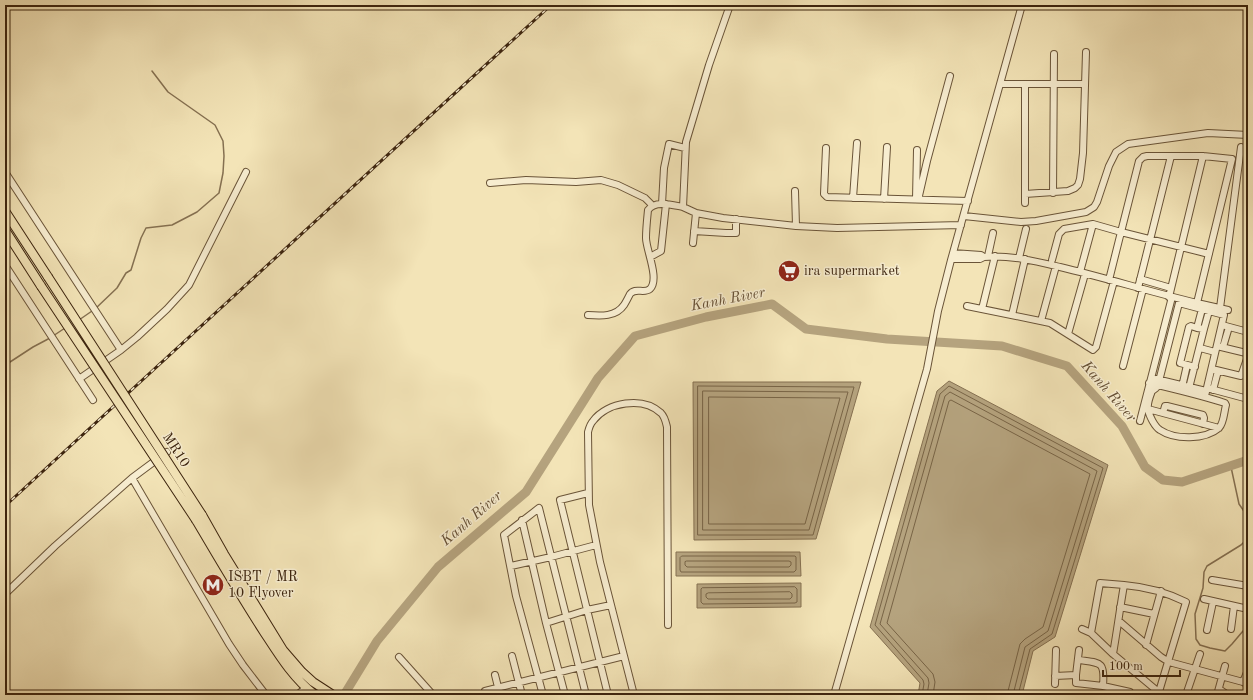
<svg xmlns="http://www.w3.org/2000/svg" width="1253" height="700" font-family="'Old Standard TT',serif">
  <style>
    .water { fill: #b5a37e; stroke: #857051 }
    .lines { fill: none; stroke-linecap: round; stroke-linejoin: round }
    .shore { stroke: #786446; stroke-width: 1 }
    .stream { stroke: #857051; stroke-width: 1.5 }
    .river { stroke: #b5a37e; stroke-width: 9 }
    .minor-casing { stroke: #6a5438; stroke-width: 8 }
    .major-casing { stroke: #3c240e; stroke-width: 10 }
    .minor { stroke: #f7edd0; stroke-width: 6 }
    .major { stroke: #f3e4b7; stroke-width: 8 }
    .rail-casing { stroke: #3c240e; stroke-width: 3 }
    .rail { stroke: #f7edd0; stroke-width: 1.5; stroke-dasharray: 4.5; stroke-linecap: butt }
    .major-bridge-casing { stroke: #3c240e; stroke-width: 10; stroke-linecap: butt }
    .major-bridge { stroke: #f3e4b7; stroke-width: 8 }
    .labels { text-anchor: middle; dominant-baseline: central; stroke-width: 3; stroke-linejoin: round; paint-order: stroke }
    .poi-label { font-size: 14px; fill: #3c240e; stroke: #f7edd0; text-anchor: start }
    .street-label { font-size: 14px; fill: #3c240e; stroke: #f7edd0 }
    .water-label { font-size: 15px; font-style: italic; fill: #665035; stroke: #f7edd0 }
  </style>
  <rect width="100%" height="100%" fill="#f3e4b7"/>
  <filter id="stains"><feTurbulence type="fractalNoise" baseFrequency=".005" numOctaves="4"/><feColorMatrix values="0 0 0 0 .2 0 0 0 0 .09 0 0 0 0 .02 0 0 0 .5 -.17"/></filter>
  <radialGradient id="worn" r=".72"><stop offset=".6" stop-color="#630" stop-opacity="0"/><stop offset="1" stop-color="#630" stop-opacity=".3"/></radialGradient>
  <path class="water" d="M949,381L1108,465L1055,637L1033,651L1022,695H918L920,683L870,627L937,391Z
    M693,382H861L816,539L694,540Z
    M676,552H800L801,576H676Z
    M801,583V607L697,608V584Z"/>
  <g class="lines">
    <path class="shore" d="M698,386L854,387L813,535H698Z
      M703,391L848,392L809,530H703Z
      M709,397L840,398L805,524H709Z
      M682,556H795L796,557V570L794,572H681L680,570V558Z
      M687,561H789L791,562V565L789,567H687L685,565V562Z
      M795,587L797,589V602L795,603L703,604L701,602V589L702,588Z
      M790,592L792,594V597L790,599H708L706,597V594L708,593Z
      M922,695L924,684L923,680L875,625L940,394L949,386L1103,468L1052,634L1030,649L1018,695
      M927,695L929,683L928,678L880,624L945,396L950,392L1097,471L1048,631L1025,647L1013,695
      M933,695L935,682L933,674L887,623L949,401L951,400L1090,474L1043,627L1025,639L1020,644L1007,695"/>
    <path class="stream" d="M95,309L117,288L126,273L131,270L141,238L146,228L172,225L197,212L219,193L223,173L224,156L223,141L215,125L168,92L152,71
      M79,320L92,311
      M53,336L65,328
      M5,363L10,362L33,347L50,338
      M1231,467L1239,504L1248,517
      M1248,538L1241,545L1207,566L1204,572L1203,588L1195,614L1196,639L1200,645L1210,648L1225,651L1232,644L1243,631H1248"/>
    <path class="river" d="M344,695L377,641L438,567L526,492L598,378L635,336L706,317L772,304L806,329L887,339L1002,346L1067,366L1122,426L1145,467L1163,480L1182,482L1248,460"/>
    <g class="minor-casing">
      <path id="minor" d="M730,5L709,65L686,142L683,207L696,213L723,218L796,226L837,228L961,225
        M1001,84H1085
        M826,148L824,194L827,197L968,201
        M5,172L121,350
        M490,183L526,180L576,182L601,180L618,185L645,198L653,206
        M795,191L796,226
        M1053,193L1054,54
        M1025,194L1068,191L1075,188L1078,185L1080,179L1083,153L1086,52
        M853,198L857,143
        M884,199L887,147
        M916,199L917,150
        M918,200L927,161L950,76
        M1025,203V84
        M662,204L664,168L669,144L685,148
        M964,216L1021,222L1036,221L1086,212L1094,207L1097,202L1109,166L1116,152L1128,144L1208,133L1248,135
        M694,231L726,233H736V219
        M693,243L696,213
        M988,256L993,233
        M650,257L661,251L666,204
        M984,257C1011,255 1035,261 1060,267C1106,278 1151,292 1197,303L1232,159L1203,156H1147L1143,157L1139,161L1121,232L1093,224L1064,229L1059,234L1052,260
        M1019,258L1026,229
        M952,259H980L984,257L981,255L953,253
        M5,265L93,400
        M1080,272L1093,224
        M1140,279L1171,288
        M1109,280L1121,232L1209,254
        M1138,288L1171,156
        M1169,297L1203,156
        M1197,303L1228,310
        M967,306L1050,323L1093,350L1096,347L1114,281
        M1220,308L1241,147
        M982,309L995,256
        M588,315C601,316 616,317 624,305C626,302 628,298 630,294C635,287 644,294 650,289C660,279 646,250 646,238C646,229 647,220 648,210C655,200 672,205 683,207
        M1012,315L1025,259
        M1041,321L1056,266
        M1222,325L1248,332
        M1204,329L1209,311
        M1068,334L1085,274
        M1223,347L1229,327
        M1200,348L1215,352
        M1123,366L1143,289
        M1195,367L1180,363L1189,327L1191,326L1197,328L1202,309
        M1212,369L1241,376L1248,356V354L1246,353L1217,346
        M79,379L121,350L137,337L167,309L189,285L246,172
        M1156,379L1206,391
        M1149,383C1175,389 1200,395 1225,403L1226,405C1224,412 1224,423 1219,428C1205,440 1175,440 1160,430C1155,427 1149,416 1148,409C1147,404 1150,396 1152,391L1156,388L1158,385L1179,303L1224,315L1205,396
        M1182,387L1187,365
        M1207,388L1248,399
        M1213,390L1218,371
        M1188,392L1204,329L1197,328
        M1148,409L1219,428
        M1163,413L1165,406H1167L1203,415L1204,418L1203,424
        M1140,421L1172,297
        M132,478L229,644L243,665L266,695
        M588,493L560,500L608,695
        M522,520L546,623L565,695
        M511,566L551,557L596,545
        M1212,580L1248,586
        M5,594L55,546L132,478L167,452
        M1204,599L1248,609
        M1120,607L1154,614
        M1119,621L1161,657L1169,662L1243,682L1248,685
        M546,623L587,610L611,605
        M1082,629L1091,633L1113,654L1161,694
        M1231,629L1234,606
        M1207,630L1213,602
        M1091,633L1100,583L1124,585
        M1146,645L1161,591
        M1113,654C1117,631 1120,608 1124,585C1147,587 1166,592 1186,602L1158,695
        M512,656L522,695
        M399,657L433,695
        M1079,660C1101,663 1105,661 1103,686
        M495,675L500,695
        M1076,675V683L1103,686L1130,692L1132,695
        M1055,676L1076,675L1079,650
        M1243,682L1248,670
        M1055,684L1056,650
        M1219,689L1228,695
        M485,691L624,656
        M297,695L306,688
        M543,695L516,596L504,535L539,508L586,695
        M634,695L600,562L589,505L588,432C589,428 590,424 593,421C607,402 643,396 661,413C665,417 666,423 667,427L668,625
        M834,695L927,369L938,311L951,260L1022,5
        M1186,695L1200,654
        M1217,695L1225,666"/>
    </g>
    <g class="major-casing">
      <path id="major" d="M5,211L48,277
        M5,230L41,286
        M202,515L224,554L283,650L302,672L313,682L333,695
        M196,520C218,557 240,595 264,632C279,655 293,678 315,695"/>
    </g>
    <use href="#minor" class="minor"/>
    <use href="#major" class="major"/>
    <g class="rail-casing">
      <path id="rail" d="M5,506L551,5"/>
    </g>
    <use href="#rail" class="rail"/>
    <g class="major-bridge-casing">
      <path id="major-bridge" d="M48,277L202,515
        M41,286L196,520"/>
    </g>
    <use href="#major-bridge" class="major-bridge"/>
  </g>
  <defs>
    <g id="supermarket-disc" transform="scale(1.15)"><circle r="9.5" fill="#8f2418" stroke="#f7edd0"/><path d="M-6-5.5h2.5l.6 2H6L4.5 2H-2.5L-4.4-4H-6ZM-1.5 3.2a1.3 1.3 0 1 0 .1 0ZM3 3.2a1.3 1.3 0 1 0 .1 0Z" fill="#fff"/></g>
    <g id="metro-disc" transform="scale(1.15)"><circle r="9.5" fill="#8f2418" stroke="#f7edd0"/><path d="M-5.5 5V-5H-3L0 0L3-5H5.5V5H3V-.5L0 4L-3-.5V5Z" fill="#fff"/></g>
  </defs>
  <g fill-rule="evenodd">
    <use href="#supermarket-disc" x="789" y="271"/>
    <use href="#metro-disc" x="213" y="585"/>
  </g>
  <g class="labels">
    <g class="poi-label">
      <text x="804" y="271">ira supermarket</text>
      <text x="228" y="577">ISBT / MR<tspan x="228" dy="16">10 Flyover</tspan></text>
    </g>
    <g class="street-label">
      <text transform="translate(176 450) rotate(57)">MR10</text>
    </g>
    <g class="water-label">
      <text transform="translate(728 300) rotate(-11)">Kanh River</text>
      <text transform="translate(1108 392) rotate(49)">Kanh River</text>
      <text transform="translate(472 519) rotate(-41)">Kanh River</text>
    </g>
  </g>
  <rect width="1253" height="700" fill="none" stroke="#f3e4b7" stroke-width="20"/>
  <rect x="6" y="6" width="1241" height="688" fill="none" stroke="#3c240e" stroke-width="2"/>
  <rect x="10" y="10" width="1233" height="680" fill="none" stroke="#3c240e"/>
  <path d="M1103 670v6h77v-6" fill="none" stroke="#3c240e" stroke-width="2"/>
  <text x="1109" y="670" font-size="12" fill="#3c240e" stroke="#f7edd0" stroke-width="3" paint-order="stroke">100 m</text>
  <rect width="100%" height="100%" filter="url(#stains)"/>
  <rect width="100%" height="100%" fill="url(#worn)"/>
</svg>
